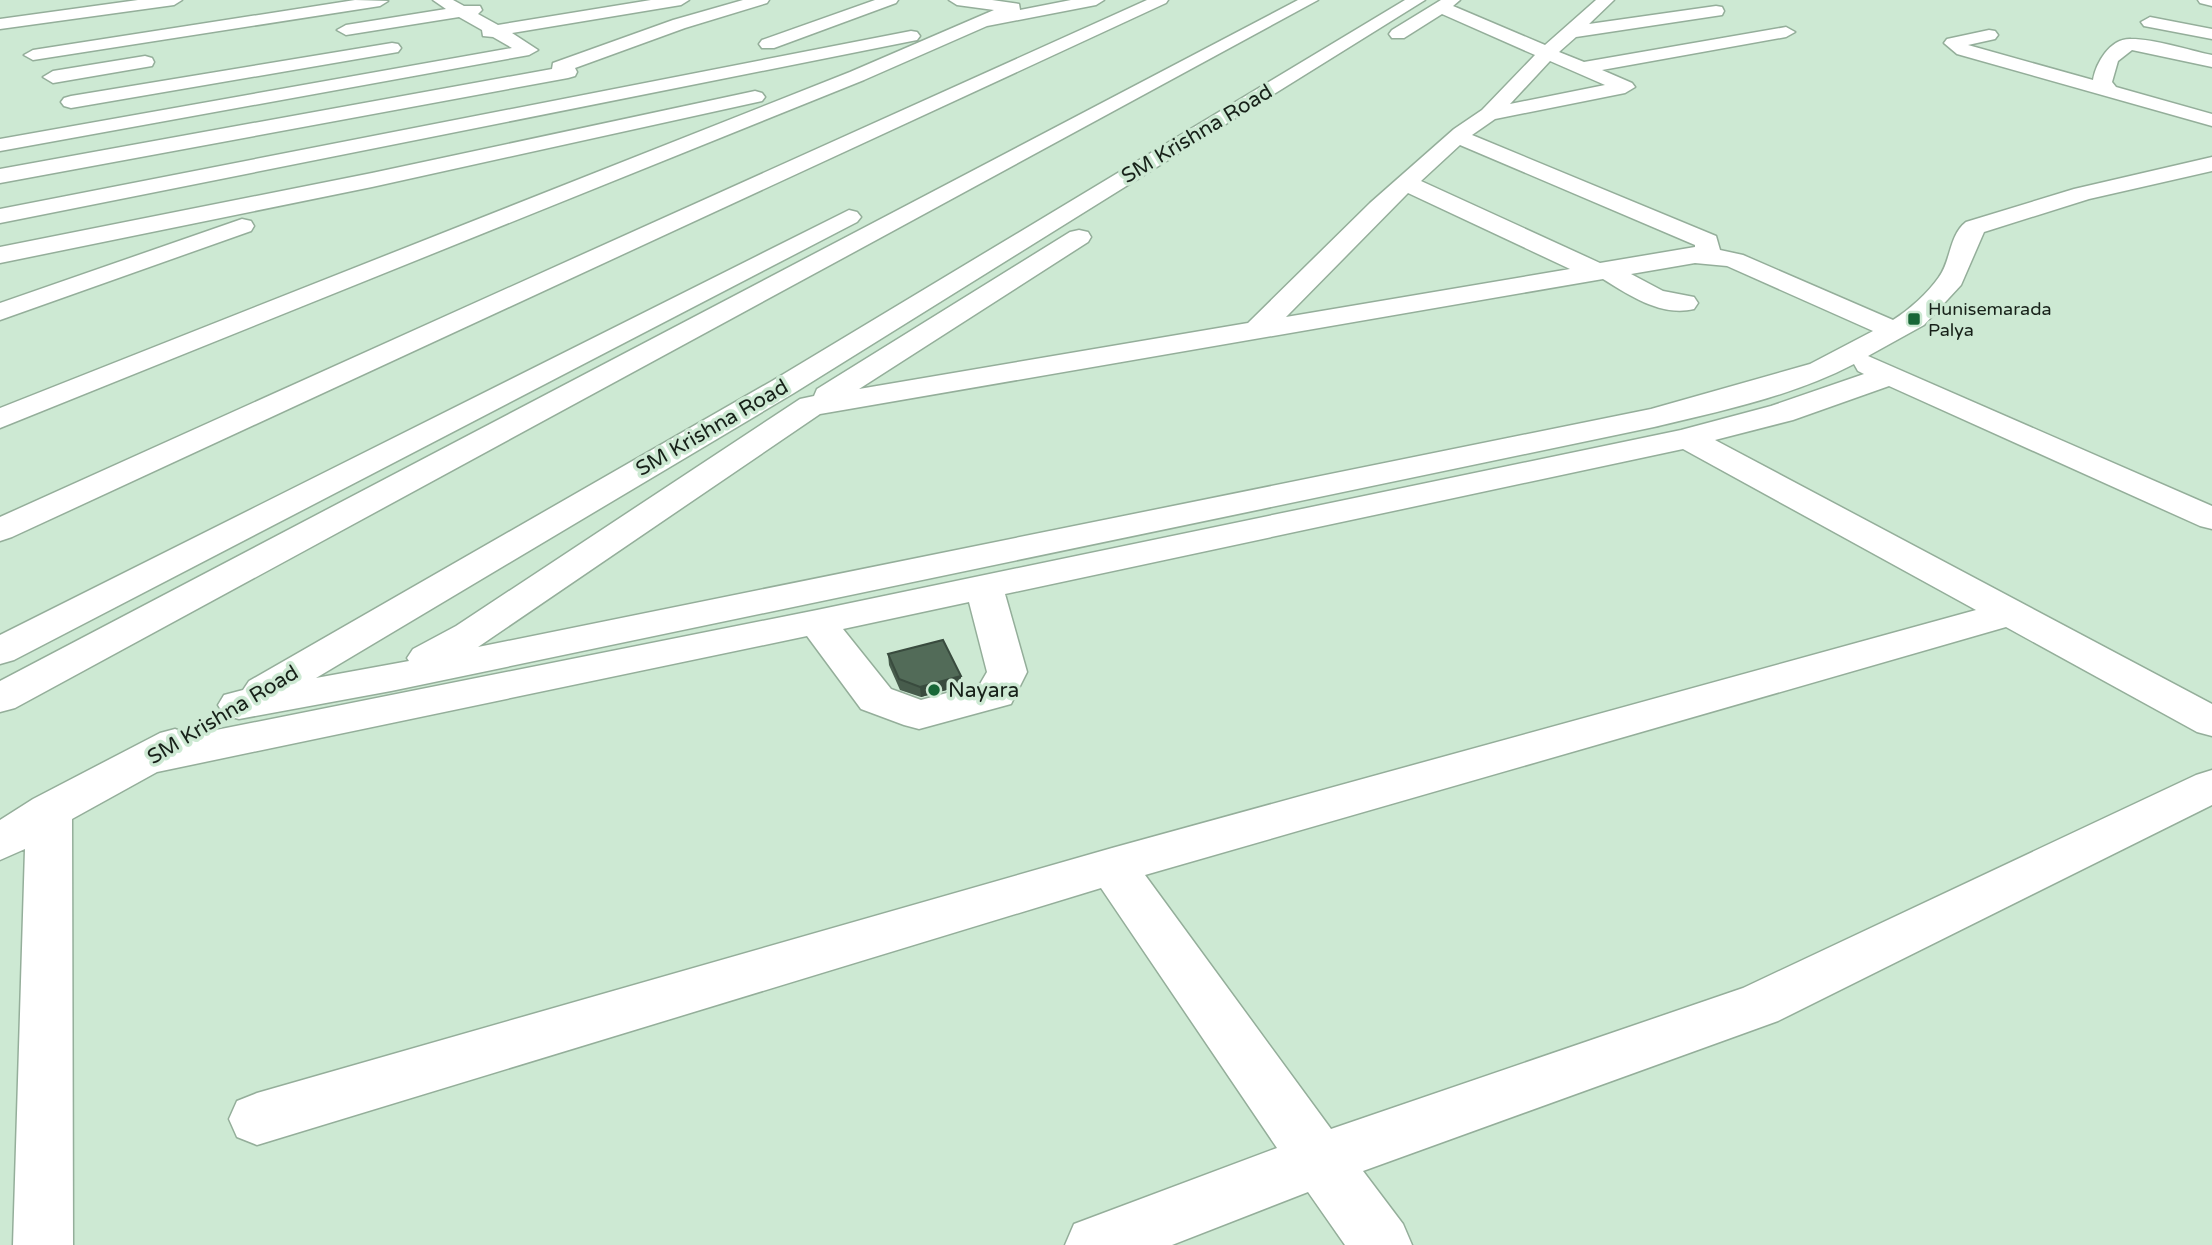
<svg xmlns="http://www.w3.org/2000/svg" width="2212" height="1245" font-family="'Varela Round',sans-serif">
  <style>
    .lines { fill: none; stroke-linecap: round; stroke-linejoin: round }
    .minor-casing { stroke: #94ae9a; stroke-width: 3 }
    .highway-casing { stroke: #94ae9a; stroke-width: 3 }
    .minor { fill: #fff; fill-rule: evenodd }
    .highway { fill: #fff; fill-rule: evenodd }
    .wall { fill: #475c4c }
    .shaded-wall { fill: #394b3e }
    .building { fill: #526b58; stroke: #394b3e; stroke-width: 2 }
    .poi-dot { fill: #186737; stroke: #cde9d3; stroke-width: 2.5 }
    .labels { text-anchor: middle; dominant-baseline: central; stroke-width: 7; stroke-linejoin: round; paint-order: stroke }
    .far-poi-label { font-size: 18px; fill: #172119; stroke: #cde9d3; text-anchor: start }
    .street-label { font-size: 21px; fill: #172119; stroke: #cde9d3 }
    .poi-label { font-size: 21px; fill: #172119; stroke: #cde9d3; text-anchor: start }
  </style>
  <rect width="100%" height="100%" fill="#cde9d3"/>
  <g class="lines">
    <g class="minor-casing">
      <path id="minor" d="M138,0H182L174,5L0,29V19Z
        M355,0L388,1L380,6L33,60L24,55L33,50Z
        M433,0H453L464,6H480L482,10L478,14L498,25L651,0H689L681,5L512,33L538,50L529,55L0,151V139L512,48L493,37L483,36L482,30L459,17L346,35L337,30L346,25L446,9Z
        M743,0H769L767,3L685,28L575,68L577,72L575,76L568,78L0,183V169L552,69L553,63L673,20Z
        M875,0H898L896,3L774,48H762L759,44L762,40Z
        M949,0H992L1019,4L1020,10L1071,0H1104L1096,5L987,26L864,80L0,428V408L850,72L994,10L957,5Z
        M1147,0H1168L1166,3L12,537L0,541V517Z
        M1405,0H1425L794,393L316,678L409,661L407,658L413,649L456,626L800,399L814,396L817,389L1070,232L1079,230L1088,232L1091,237L1088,242L859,389L1248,323L1370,203L1454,129L1482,110L1535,55L1442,14L1404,38H1392L1389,34L1392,30L1441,0H1460L1453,6L1545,45L1596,0H1614L1589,24L1716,6L1722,7L1724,11L1722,15L1576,37L1559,52L1584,62L1786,27L1795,32L1786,37L1602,70L1632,83L1635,87L1625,93L1495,119L1472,135L1716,236L1720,250L1743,255L1893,320C1909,310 1928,293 1939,277C1951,261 1949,235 1966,222L2074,189L2212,157V171L2089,199L1984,232L1961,285L1924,325L1868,356L2212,506V529L2200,526L1889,386L1793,420L1715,440L2212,704V736L2197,732L2006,627L1145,875L1331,1129L1743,988L2196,775L2212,770V805L1778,1021L1363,1171L1403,1224L1412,1245H1345L1308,1192L1172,1245H1065L1074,1224L1277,1148L1101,888L257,1145L237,1137L229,1119L237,1101L257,1093L1112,848L1976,610L1683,449L1005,594L1027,672L1011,704L919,729L904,725L861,709L807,636L157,772L72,819L73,1245H13L25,849L0,860V820L33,799L160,733L175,729L191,735L817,610L1681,430L1771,406L1864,374L1858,371L1854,364C1793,396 1721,411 1654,427L391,691L239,719L224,715L218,705L224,695L243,690L249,681L772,381ZM1550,61L1605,85L1510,104ZM1460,145L1695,245V247L1600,263L1421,181ZM1408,193L1570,269L1286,317ZM1695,263L1727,266L1873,331L1810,364L1651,409L478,647L820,414L1603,279C1629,295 1661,317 1694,309L1698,303L1694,297L1663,291L1631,274ZM969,602L987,672L980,684L921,700L891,689L843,629Z
        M2198,0H2212V6L2200,3Z
        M2150,17L2212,29V39L2144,26L2141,22Z
        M1989,30L1995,31L1998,35L1995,39L1968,45L2093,80C2096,63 2110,38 2131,39C2155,39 2188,50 2212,55V67L2132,50L2118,61L2112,82L2116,87L2212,114V126L1957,54L1944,43L1947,39Z
        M911,31L917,32L920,36L917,40L0,223V209Z
        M392,43L398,44L401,48L398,52L71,108L64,106L61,102L64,98L71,96Z
        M145,56L152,58L154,62L152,66L53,83L43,77L53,71Z
        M755,91L762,93L765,97L762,101L372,187L0,263V247L372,173Z
        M242,219L251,221L254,226L251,231L0,320V303Z"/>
    </g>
    <g class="highway-casing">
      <path id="highway" d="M1298,0H1318L15,708L0,712V681Z
        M849,210L857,212L861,217L857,222L14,660L0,664V635Z"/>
    </g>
    <use href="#minor" class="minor"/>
    <use href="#highway" class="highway"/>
  </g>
  <path class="wall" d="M888,654L961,686L921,697L900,690L889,665Z"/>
  <path class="shaded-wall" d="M961,676V686L921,697L920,687Z"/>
  <path class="building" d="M943,640L961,676L920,687L899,679L888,654Z"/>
  <g class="poi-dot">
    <rect x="1907" y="312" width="14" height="14" rx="3.5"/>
    <circle cx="934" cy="690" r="7"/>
  </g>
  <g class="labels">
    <g class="far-poi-label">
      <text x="1928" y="309">Hunisemarada<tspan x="1928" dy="21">Palya</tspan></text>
    </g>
    <g class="street-label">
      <text transform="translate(1197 134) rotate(-31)">SM Krishna Road</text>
      <text transform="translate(712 428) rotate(-30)">SM Krishna Road</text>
      <text transform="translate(223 715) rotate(-31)">SM Krishna Road</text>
    </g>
    <g class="poi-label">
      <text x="948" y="690">Nayara</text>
    </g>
  </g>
</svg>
